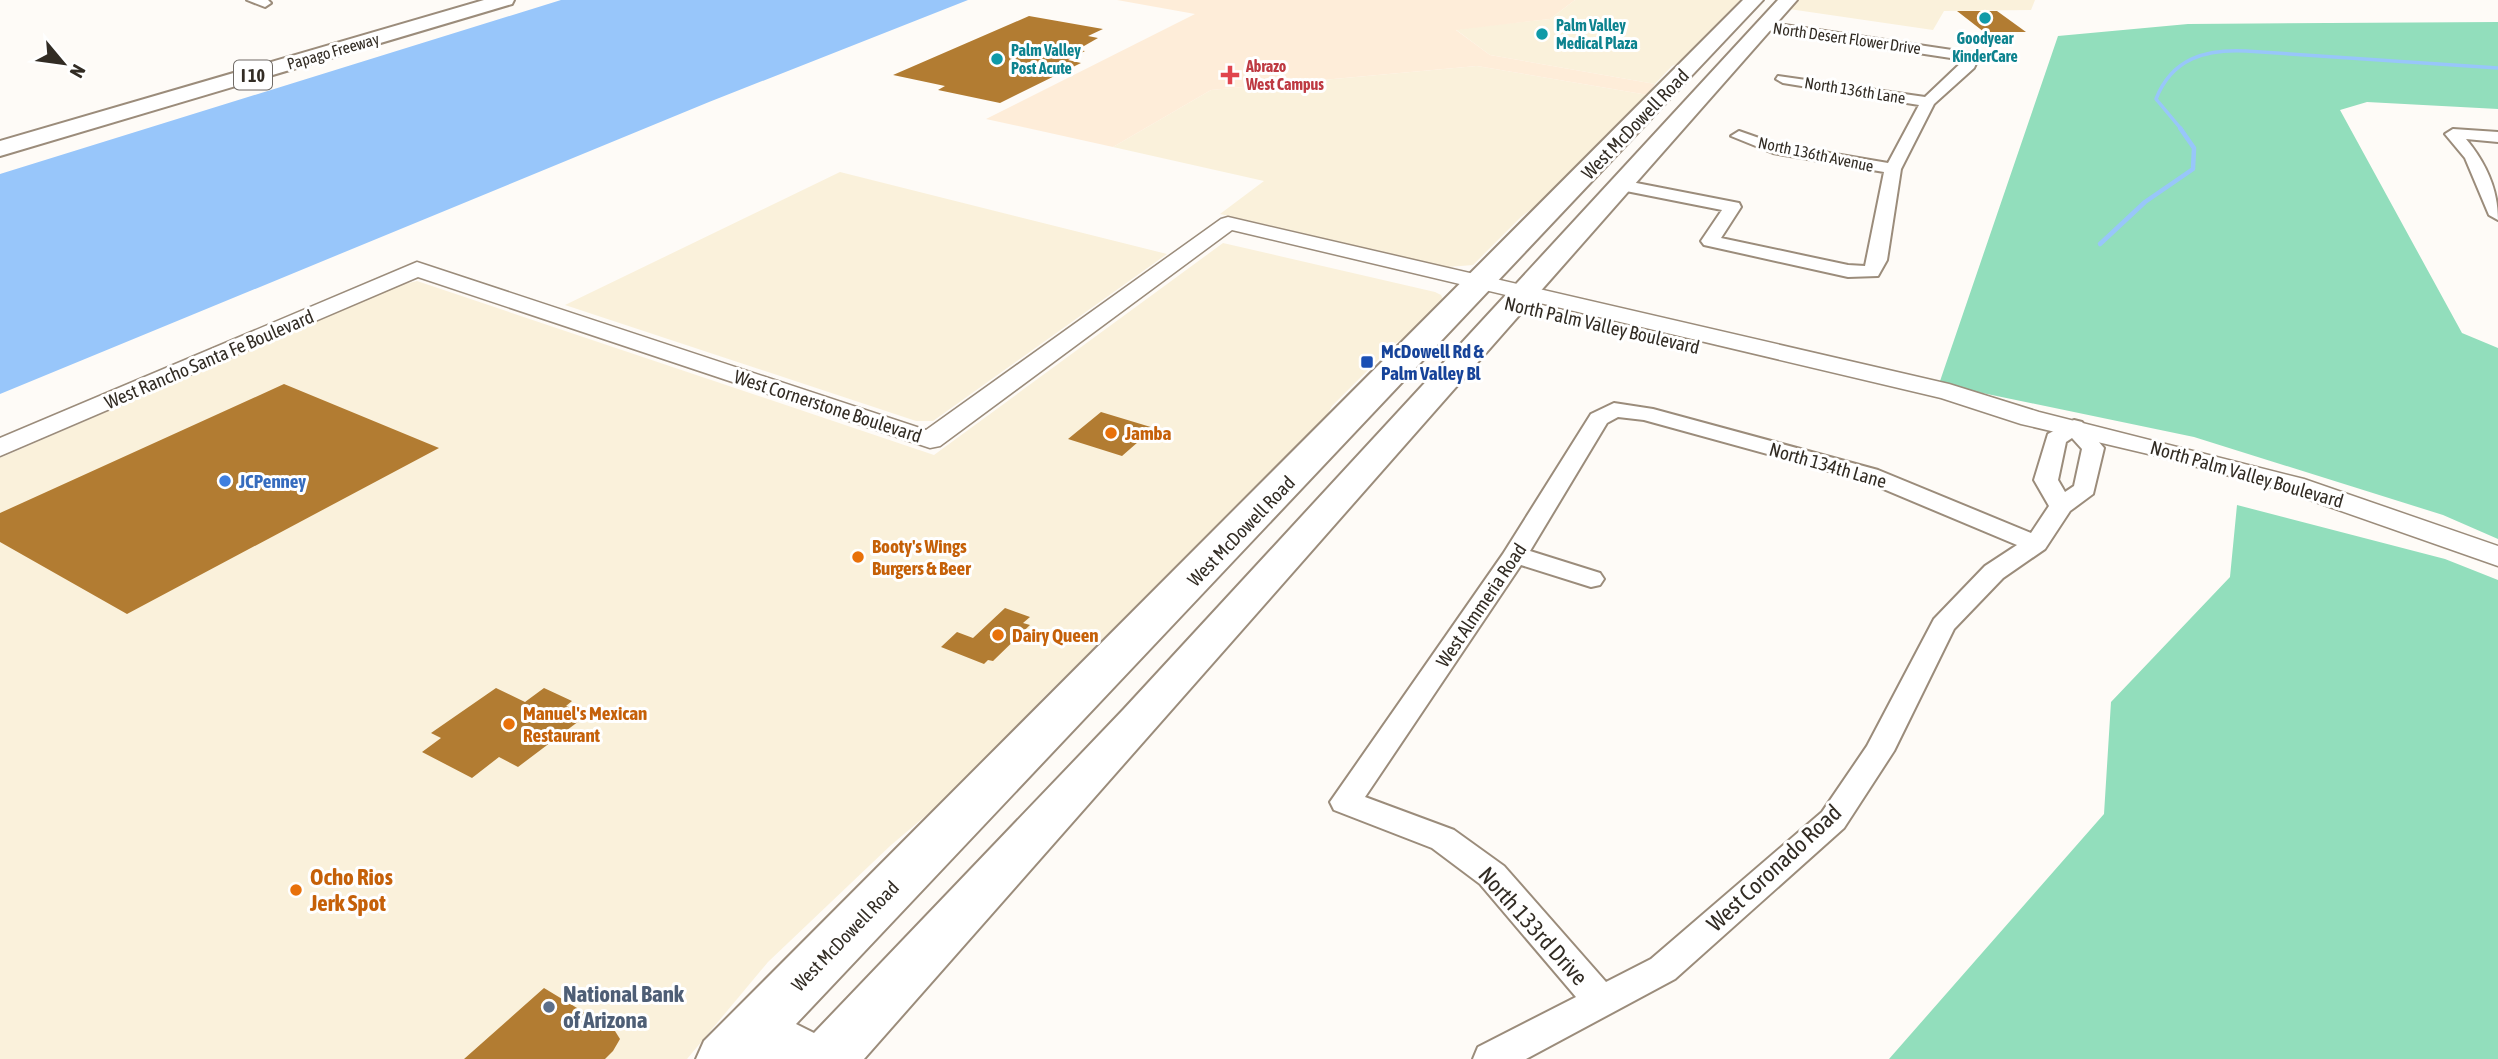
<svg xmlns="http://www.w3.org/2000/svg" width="2498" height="1059" font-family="'Asap Condensed',sans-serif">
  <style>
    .commercial { fill: #faf1db }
    .built { fill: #feedd9 }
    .green { fill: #92debc }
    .water { fill: #98c6fa }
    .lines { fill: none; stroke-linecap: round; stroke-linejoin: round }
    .stream-far1 { stroke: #98c6fa; stroke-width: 3.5 }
    .stream { stroke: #98c6fa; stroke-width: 4.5 }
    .building { fill: #b27c32 }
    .minor-casing { stroke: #9b8c7b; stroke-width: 4 }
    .tertiary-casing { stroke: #9b8c7b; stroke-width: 3 }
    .primary-casing { stroke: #9b8c7b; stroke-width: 4 }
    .motorway-casing { stroke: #9b8c7b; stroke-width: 4 }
    .minor { fill: #fff; fill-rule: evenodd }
    .tertiary { fill: #fff; fill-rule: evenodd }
    .primary { fill: #fff; fill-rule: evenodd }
    .motorway { fill: #fff; fill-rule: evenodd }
    .culture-dot { fill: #0f9aa8; stroke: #fff; stroke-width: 2.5 }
    .health-dot { fill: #e0444e; stroke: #fff; stroke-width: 2.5 }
    .transit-dot { fill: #1a4fb4; stroke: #fff; stroke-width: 2.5 }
    .food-dot { fill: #e8710a; stroke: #fff; stroke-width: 2.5 }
    .shop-dot { fill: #3f7fe0; stroke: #fff; stroke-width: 2.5 }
    .service-dot { fill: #5c6f8a; stroke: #fff; stroke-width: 2.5 }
    .labels { text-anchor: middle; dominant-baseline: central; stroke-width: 6; stroke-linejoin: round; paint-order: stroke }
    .far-culture-label { font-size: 16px; font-weight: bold; fill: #0d838f; stroke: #fff; text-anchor: start }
    .far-street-label { font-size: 16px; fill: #322c24; stroke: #fff }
    .far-health-label { font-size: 16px; font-weight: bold; fill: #be3a42; stroke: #fff; text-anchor: start }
    .shield { fill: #fff; stroke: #706b66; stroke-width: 2 }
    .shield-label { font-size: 18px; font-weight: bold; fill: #322c24 }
    .street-label { font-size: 19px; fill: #322c24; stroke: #fff }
    .transit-label { font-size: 19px; font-weight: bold; fill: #164399; stroke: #fff; text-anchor: start }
    .food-label { font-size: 19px; font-weight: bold; fill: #c56008; stroke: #fff; text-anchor: start }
    .shop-label { font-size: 19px; font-weight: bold; fill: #366cbe; stroke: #fff; text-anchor: start }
    .near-street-label { font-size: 23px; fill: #322c24; stroke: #fff }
    .near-food-label { font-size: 23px; font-weight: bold; fill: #c56008; stroke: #fff; text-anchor: start }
    .near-service-label { font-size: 23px; font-weight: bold; fill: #4e5e75; stroke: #fff; text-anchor: start }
  </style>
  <rect width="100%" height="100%" fill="#fefbf7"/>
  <path class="commercial" d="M1575,0H1745L1689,59L1672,66L1655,84L1490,55L1455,29L1550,19Z
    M1798,0H2035L2031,10L1944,11L1933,30L1789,9Z
    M1477,66L1648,95L1562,186L1521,217L1473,265L1448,267L1220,214L1264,181L1113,147L1211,90Z
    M840,172L1167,254L933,421H916L565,305Z
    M1223,243L1435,292L1441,295L1445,303L1423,325L1393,345L1332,406L1318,431L1181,569L1122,621L1042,699L1001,752L890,846L768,962L687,1059H0V458L396,286L417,281L934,455Z"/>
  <path class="built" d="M1117,0H1575L1550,19L1456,30L1490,55L1655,84L1648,95L1477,66L1211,90L1113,147L986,119L1195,14Z"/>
  <path class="green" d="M2498,22V109L2367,102L2340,110L2462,333L2498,348V539L2443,515L2194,437L1939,384L2058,36L2188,24Z
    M2237,505L2445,559L2498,580V1059H1889L2104,814L2111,702L2230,577Z"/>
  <path class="water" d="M561,0H968L709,102L0,394V174Z"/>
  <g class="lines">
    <path class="stream-far1" d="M2182,130L2156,99C2172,58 2206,49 2246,51L2498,68"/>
    <path class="stream" d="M2100,244L2145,202L2193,169L2194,148L2180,128"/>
  </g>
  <path class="building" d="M1957,11H1997L2026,32H1984Z
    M1029,16L1103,29L1088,36L1098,38L1077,50L1085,51L1068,60L1081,63L1000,103L938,90L945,86L893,75Z
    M284,384L439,448L127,614L0,542V513Z
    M1101,412L1154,428L1122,456L1068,439Z
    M1005,608L1030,617L1023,623L1030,625L993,661L988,660L984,664L941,647L957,632L973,638Z
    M496,688L525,702L544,688L572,701L566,706L587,715L518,767L499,757L472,778L422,752L441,738L431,733Z
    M544,988L615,1031L620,1039L613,1051L605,1059H464Z"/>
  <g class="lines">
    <g class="minor-casing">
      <path id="minor" d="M247,0H268L271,3L265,7Z
        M1764,22L1972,53L1979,57L1974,68L1934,104L1901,169L1887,260L1878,276L1848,277L1704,245L1701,241L1722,210L1621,190L1613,185L1621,180L1739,203L1741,207L1721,238L1848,265L1865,266L1884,172L1773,153L1731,136L1739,131L1776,144L1888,163L1919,105L1783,83L1776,79L1778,76L1925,97L1964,60L1760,29L1758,26Z
        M2453,129L2498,132V142L2466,139C2486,163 2498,189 2498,220L2489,215L2465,158L2445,134Z
        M1614,403L1653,409L1878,470L2031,533L2049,506L2034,480L2048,434L2074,420L2082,422L2104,448L2093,494L2070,511L2045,549L2003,578L1954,629L1894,751L1844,828L1675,979L1526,1059H1473L1478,1047L1576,997L1480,884L1432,848L1334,810L1330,802L1503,554L1591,414ZM1618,417L1644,420L1862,480L2017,545L1985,566L1934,619L1867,746L1822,812L1651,959L1606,982L1504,866L1454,830L1365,797L1521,565L1591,587L1600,585L1604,579L1600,573L1530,551L1607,423ZM2072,438L2082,449L2074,486L2065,492L2058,480L2066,442Z"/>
    </g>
    <g class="tertiary-casing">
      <path id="tertiary" d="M1228,217L1949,384L2039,412L2304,479L2498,546V566L2284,491L2161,457L2021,424L1941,398L1232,230L940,446L930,448L418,277L0,456V438L417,262L926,430L1221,219Z"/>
    </g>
    <g class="primary-casing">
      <path id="primary" d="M1743,0H1763L796,1024L814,1033L1123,710L1778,0H1797L864,1059H696L704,1041Z"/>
    </g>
    <g class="motorway-casing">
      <path id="motorway" d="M484,0H514L512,4L0,156V141Z"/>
    </g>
    <use href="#minor" class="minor"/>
    <use href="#tertiary" class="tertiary"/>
    <use href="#primary" class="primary"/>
    <use href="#motorway" class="motorway"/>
  </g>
  <g class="culture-dot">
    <circle cx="1985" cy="18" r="7"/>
    <circle cx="1542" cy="34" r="7"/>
    <circle cx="997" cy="59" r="7"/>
  </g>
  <path class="health-dot" d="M1226.5 64.5h7v7h7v7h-7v7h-7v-7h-7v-7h7z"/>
  <rect class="transit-dot" x="1360" y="355" width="14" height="14" rx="3.5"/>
  <g class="food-dot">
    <circle cx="1111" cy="433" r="7"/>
    <circle cx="858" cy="557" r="7"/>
    <circle cx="998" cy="635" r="7"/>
    <circle cx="509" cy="724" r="7"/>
    <circle cx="296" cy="890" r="7"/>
  </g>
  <circle class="shop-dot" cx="225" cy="481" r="7"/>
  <circle class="service-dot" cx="549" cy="1007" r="7"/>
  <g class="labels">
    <g class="far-culture-label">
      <text x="1556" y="25">Palm Valley<tspan x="1556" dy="18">Medical Plaza</tspan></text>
      <text x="1985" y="38" text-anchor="middle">Goodyear<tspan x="1985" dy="18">KinderCare</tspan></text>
      <text x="1011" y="50">Palm Valley<tspan x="1011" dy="18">Post Acute</tspan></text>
    </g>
    <g class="far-street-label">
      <text transform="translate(1847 38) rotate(8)">North Desert Flower Drive</text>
      <text transform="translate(333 51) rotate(-16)">Papago Freeway</text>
      <text transform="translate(1855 90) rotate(9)">North 136th Lane</text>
      <text transform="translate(1816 154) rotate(12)">North 136th Avenue</text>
    </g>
    <g class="far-health-label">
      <text x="1246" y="66">Abrazo<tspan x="1246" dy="18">West Campus</tspan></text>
    </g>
    <rect class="shield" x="234" y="60.5" width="38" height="29" rx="5"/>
    <g class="shield-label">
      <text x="253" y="75">I 10</text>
    </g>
    <g class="street-label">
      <text transform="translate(1635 124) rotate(-46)">West McDowell Road</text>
      <text transform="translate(1602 325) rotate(13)">North Palm Valley Boulevard</text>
      <text transform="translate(209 359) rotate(-23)">West Rancho Santa Fe Boulevard</text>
      <text transform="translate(828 406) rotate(18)">West Cornerstone Boulevard</text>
      <text transform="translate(1828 465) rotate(16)">North 134th Lane</text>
      <text transform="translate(2247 474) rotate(16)">North Palm Valley Boulevard</text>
      <text transform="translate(1241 531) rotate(-46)">West McDowell Road</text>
      <text transform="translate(1481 605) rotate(-56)">West Almmeria Road</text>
      <text transform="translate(845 936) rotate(-46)">West McDowell Road</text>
    </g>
    <g class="transit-label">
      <text x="1381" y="351">McDowell Rd &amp;<tspan x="1381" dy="22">Palm Valley Bl</tspan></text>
    </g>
    <g class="food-label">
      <text x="1125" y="433">Jamba</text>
      <text x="872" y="546">Booty's Wings<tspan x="872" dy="22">Burgers &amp; Beer</tspan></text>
      <text x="1012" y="635">Dairy Queen</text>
      <text x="523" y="713">Manuel's Mexican<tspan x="523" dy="22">Restaurant</tspan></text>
    </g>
    <g class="shop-label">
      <text x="239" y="481">JCPenney</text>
    </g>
    <g class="near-street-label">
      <text transform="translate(1774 868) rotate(-43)">West Coronado Road</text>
      <text transform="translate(1533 926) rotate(48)">North 133rd Drive</text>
    </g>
    <g class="near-food-label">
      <text x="310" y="877">Ocho Rios<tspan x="310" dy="26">Jerk Spot</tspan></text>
    </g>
    <g class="near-service-label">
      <text x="563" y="994">National Bank<tspan x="563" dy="26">of Arizona</tspan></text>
    </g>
  </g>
  <g transform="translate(63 63) rotate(119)" stroke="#ffffff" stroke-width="5" paint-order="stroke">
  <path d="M0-5L12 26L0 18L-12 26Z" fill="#322c24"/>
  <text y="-10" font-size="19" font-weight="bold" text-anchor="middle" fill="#322c24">N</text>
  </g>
</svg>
